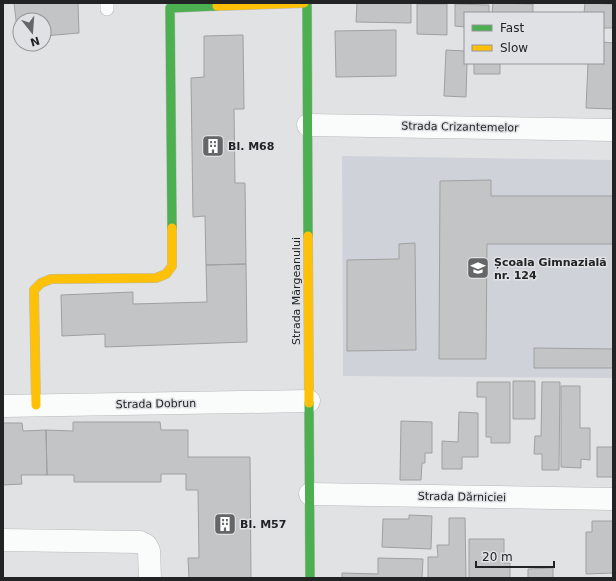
<svg xmlns="http://www.w3.org/2000/svg" width="616" height="581" font-family="'DejaVu Sans',sans-serif">
  <style>
    .built { fill: #cfd2d8 }
    .building { fill: #c3c4c5; stroke: #a0a0a0 }
    .lines { fill: none; stroke-linecap: round; stroke-linejoin: round }
    .lane-casing { stroke: #b9babb; stroke-width: 14 }
    .street-casing { stroke: #b9babb; stroke-width: 23 }
    .fast-casing { stroke: #b9babb; stroke-width: 10 }
    .slow-casing { stroke: #b9babb; stroke-width: 10 }
    .lane { stroke: #fafbfb; stroke-width: 13 }
    .street { stroke: #fafbfb; stroke-width: 22 }
    .fast { stroke: #4caf50; stroke-width: 9 }
    .slow { stroke: #ffc107; stroke-width: 9 }
    .labels { text-anchor: middle; dominant-baseline: central; stroke-width: 3; stroke-linejoin: round; paint-order: stroke }
    .street-label { font-size: 11px; fill: #222324; stroke: #e0e1e4 }
    .poi-label { font-size: 11px; font-weight: bold; fill: #222324; stroke: #e0e1e4; text-anchor: start }
  </style>
  <rect width="100%" height="100%" fill="#e1e2e3"/>
  <path class="built" d="M342,156L613,160V378L343,376Z"/>
  <path class="building" d="M14,3H78L79,33L44,36V20H20V37H18Z
    M357,3H411V23L356,22Z
    M493,3L533,4V13H492Z
    M585,3L613,4V28H603V13H584Z
    M417,4H447V35L417,34Z
    M455,4L489,5V13H465V27L455,26Z
    M396,30V76L336,77L335,31Z
    M243,35L244,109H234L235,183H245L246,264L206,265L205,216L193,217L191,78L204,77V36Z
    M603,42L613,43V109L586,108L588,63H603Z
    M446,50L465,51V63H467L466,97L444,96Z
    M474,63H500V74H474Z
    M491,180V196H613V244H487L486,359H439L440,181Z
    M415,243L416,350L347,351V260L399,259V244Z
    M246,264L247,342L105,347V334L62,336L61,295L133,292V304L207,302L206,265Z
    M534,348L613,349V368H534Z
    M513,381H535V419H513Z
    M477,382H510V443H491V437H486V397H477Z
    M542,382H560L559,470H542V454H534L535,436H541Z
    M561,386H580V428H590V460L581,459V468L561,467Z
    M459,412L478,413V457H462V469H442V441L458,442Z
    M401,421L432,422V453H425V463H422L421,480H400Z
    M73,422H160L161,430H188V457H250L251,578H189L188,558H199L198,490H186V474H161V482H74V475H47L46,430L73,431Z
    M3,423H22L23,431L46,430L47,475H21L22,484L3,485Z
    M597,447H613V477H597Z
    M409,515L432,516L431,549L382,547L383,519H409Z
    M449,518H465L466,578H428V557H438L437,545H449Z
    M592,521H613V573L586,574V532H592Z
    M469,539H504V563H510V578H469Z
    M378,558L423,559L422,578H342V573L378,574Z
    M553,568V578H528V569Z"/>
  <g class="lines">
    <g class="lane-casing">
      <path id="lane" d="M107,3V9"/>
    </g>
    <g class="street-casing">
      <path id="street" d="M308,125L613,130
        M3,406L309,401
        M310,494L613,499
        M3,540L140,542L146,545L149,551L150,578"/>
    </g>
    <g class="fast-casing">
      <path id="fast" d="M307,3L308,236
        M172,228L170,8L217,6
        M309,403L310,578"/>
    </g>
    <g class="slow-casing">
      <path id="slow" d="M217,6L304,3
        M308,236L309,403
        M36,405L34,290L41,283L51,279L156,278L166,274L172,266V228"/>
    </g>
    <use href="#lane" class="lane"/>
    <use href="#street" class="street"/>
    <use href="#fast" class="fast"/>
    <use href="#slow" class="slow"/>
  </g>
  <defs>
    <g id="building-square" transform="scale(1.15)"><rect x="-9" y="-9" width="18" height="18" rx="4" fill="#656667" stroke="#e0e1e4"/><path d="M-4-6H4V6H1V3H-1V6H-4ZM-2.5-4.3h1.7v1.8h-1.7ZM.8-4.3h1.7v1.8H.8ZM-2.5-1h1.7V.8h-1.7ZM.8-1h1.7V.8H.8Z" fill="#fff"/></g>
    <g id="school-square" transform="scale(1.15)"><rect x="-9" y="-9" width="18" height="18" rx="4" fill="#656667" stroke="#e0e1e4"/><path d="M0-5L7-2L0 1L-7-2ZM-4 1L0 2.5L4 1V4Q0 6-4 4Z" fill="#fff"/></g>
  </defs>
  <g fill-rule="evenodd">
    <use href="#building-square" x="213" y="146"/>
    <use href="#school-square" x="478" y="268"/>
    <use href="#building-square" x="225" y="524"/>
  </g>
  <g class="labels">
    <g class="street-label">
      <text transform="translate(460 127) rotate(1)">Strada Crizantemelor</text>
      <text transform="translate(296 291) rotate(-90)">Strada Mărgeanului</text>
      <text transform="translate(156 404) rotate(-1)">Strada Dobrun</text>
      <text transform="translate(462 497) rotate(1)">Strada Dărniciei</text>
    </g>
    <g class="poi-label">
      <text x="228" y="146">Bl. M68</text>
      <text x="494" y="262">Școala Gimnazială<tspan x="494" dy="13">nr. 124</tspan></text>
      <text x="240" y="524">Bl. M57</text>
    </g>
  </g>
  <rect width="616" height="581" fill="none" stroke="#222324" stroke-width="8"/>
  <rect x="464" y="12" width="140" height="52" fill="#e0e1e4" stroke="#949597"/>
  <rect x="472" y="25" width="20" height="6" fill="#4caf50" stroke="#949597"/>
  <text x="500" y="32" font-size="12" fill="#222324">Fast</text>
  <rect x="472" y="45" width="20" height="6" fill="#ffc107" stroke="#949597"/>
  <text x="500" y="52" font-size="12" fill="#222324">Slow</text>
  <g transform="translate(32 32) rotate(163)"><circle r="19" fill="#e0e1e4" stroke="#949597"/>
  <path d="M0-3L7 15L0 10L-7 15Z" fill="#656667"/>
  <text y="-6" font-size="11" font-weight="bold" text-anchor="middle" fill="#222324">N</text>
  </g>
  <path d="M476 561v6h78v-6" fill="none" stroke="#222324" stroke-width="2"/>
  <text x="482" y="561" font-size="12" fill="#222324" stroke="#e0e1e4" stroke-width="3" paint-order="stroke">20 m</text>
</svg>
